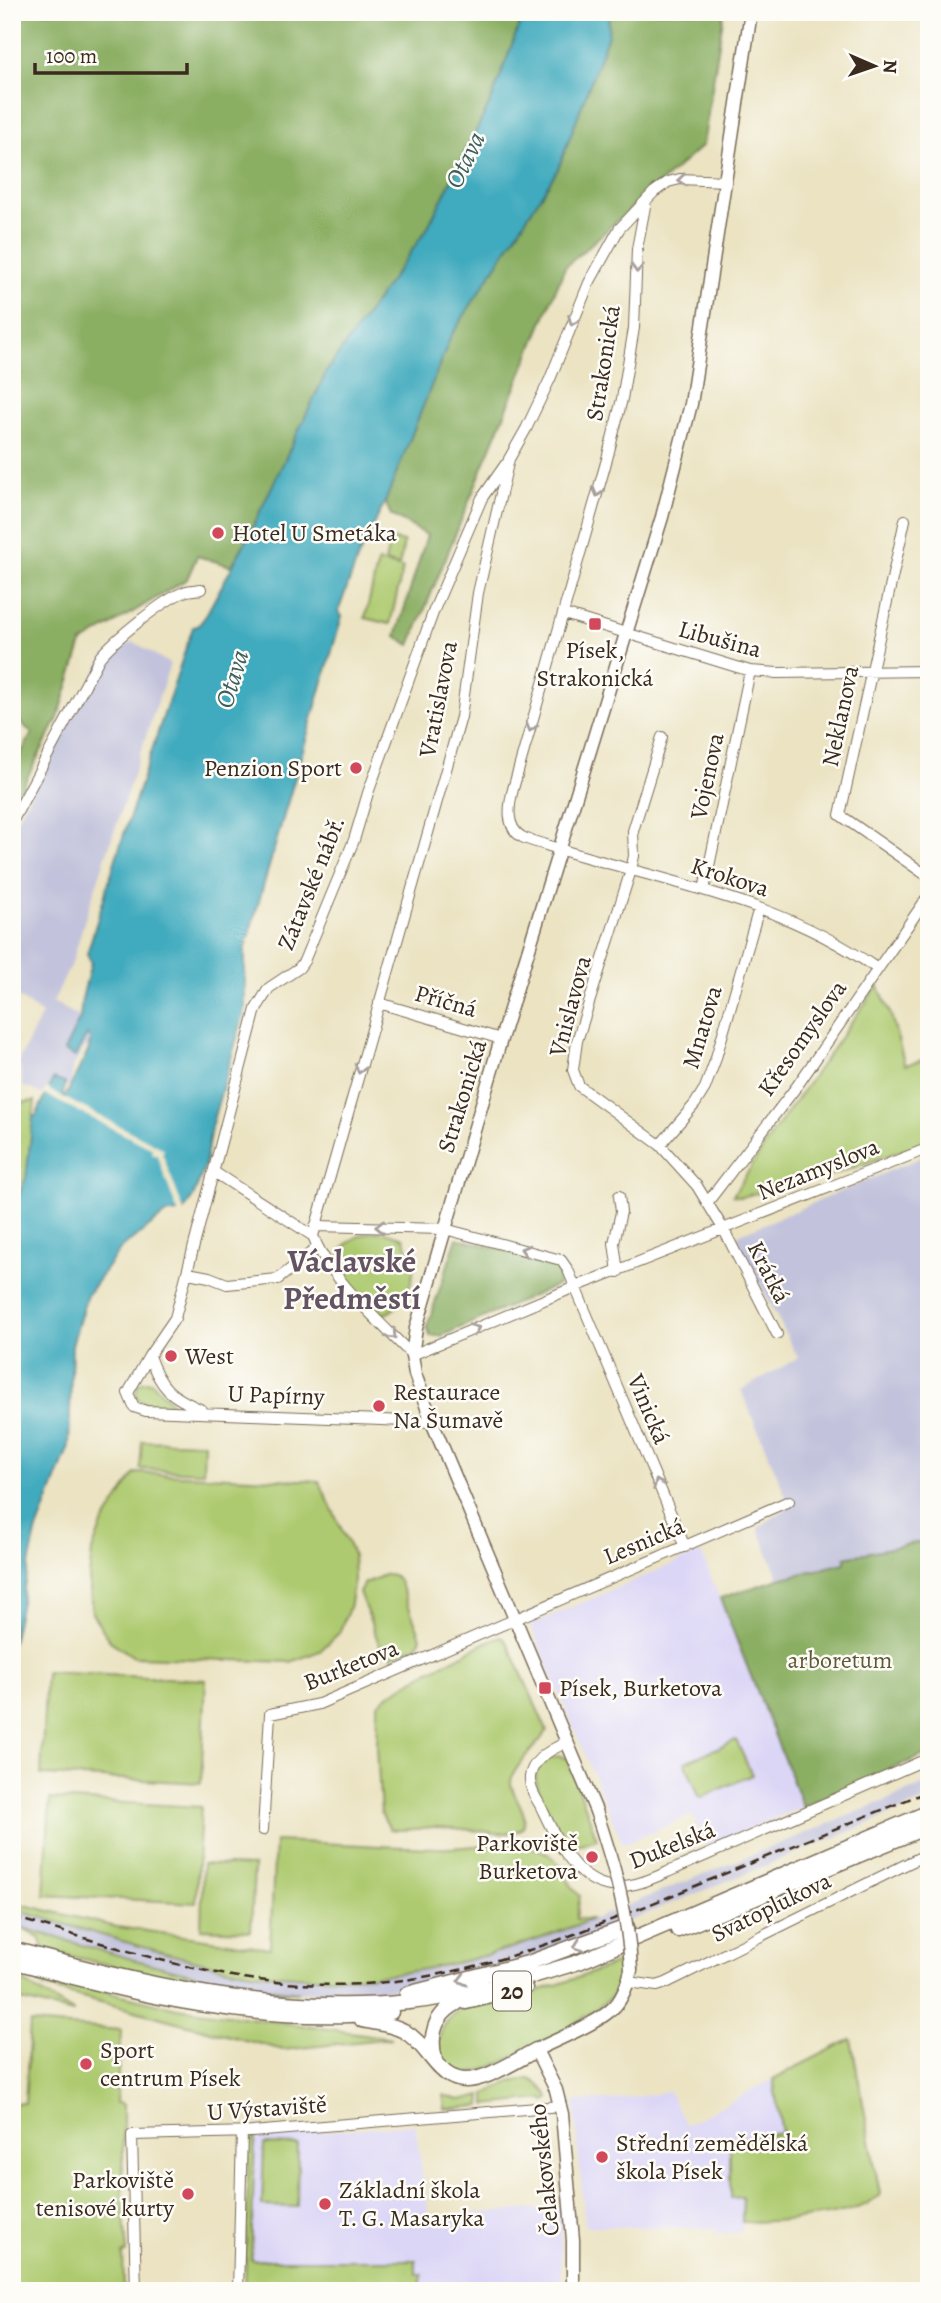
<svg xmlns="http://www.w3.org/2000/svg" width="941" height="2303" font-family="Alegreya,serif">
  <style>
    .built { fill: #dcd6f6 }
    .industrial { fill: #c2c2dc }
    .green { fill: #aeca70; stroke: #747a47; stroke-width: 2 }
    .forest { fill: #8aae62; stroke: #626c40; stroke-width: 2 }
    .water { fill: #3faabe; stroke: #3d6a6e; stroke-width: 2 }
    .pier { fill: #ebe3c2 }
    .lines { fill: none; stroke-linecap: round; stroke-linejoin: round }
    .minor-casing { stroke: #796b57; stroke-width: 12 }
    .major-casing { stroke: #796b57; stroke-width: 15 }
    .highway-casing { stroke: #796b57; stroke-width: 17 }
    .minor { stroke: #fff; stroke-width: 10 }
    .major { stroke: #fff; stroke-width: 12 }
    .highway { stroke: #fff; stroke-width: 14 }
    .rail { stroke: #3b2a1e; stroke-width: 2.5; stroke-dasharray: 10 5; stroke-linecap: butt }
    .major-bridge-casing { stroke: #796b57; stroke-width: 15; stroke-linecap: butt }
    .major-bridge { stroke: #fff; stroke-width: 12 }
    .oneway { stroke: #a79f9a }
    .poi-dot { fill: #d1495b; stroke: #fdfcf7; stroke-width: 2.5 }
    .labels { text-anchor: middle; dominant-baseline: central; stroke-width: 5; stroke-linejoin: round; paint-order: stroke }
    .shield { fill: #fdfcf7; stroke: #75695f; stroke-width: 2 }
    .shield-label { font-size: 23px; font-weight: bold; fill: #3b2a1e }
    .street-label { font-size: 24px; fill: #3b2a1e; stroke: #fdfcf7 }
    .poi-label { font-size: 24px; fill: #3b2a1e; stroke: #fdfcf7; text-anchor: start }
    .park-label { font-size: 24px; fill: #5e5a37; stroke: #fdfcf7 }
    .water-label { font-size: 26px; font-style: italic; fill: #3d5d5e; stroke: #fdfcf7 }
    .district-label { font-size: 32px; font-weight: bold; fill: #645463; stroke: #fdfcf7 }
  </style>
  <rect width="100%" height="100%" fill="#fdfcf7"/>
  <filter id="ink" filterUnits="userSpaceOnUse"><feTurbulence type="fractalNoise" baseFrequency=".0143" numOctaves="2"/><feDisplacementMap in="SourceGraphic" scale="14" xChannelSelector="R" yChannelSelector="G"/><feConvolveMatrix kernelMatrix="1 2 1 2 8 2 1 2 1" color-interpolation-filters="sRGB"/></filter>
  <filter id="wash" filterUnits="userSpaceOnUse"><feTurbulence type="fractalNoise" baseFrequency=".00686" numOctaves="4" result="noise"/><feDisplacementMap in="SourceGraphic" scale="28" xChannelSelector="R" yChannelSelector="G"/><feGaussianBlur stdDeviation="1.57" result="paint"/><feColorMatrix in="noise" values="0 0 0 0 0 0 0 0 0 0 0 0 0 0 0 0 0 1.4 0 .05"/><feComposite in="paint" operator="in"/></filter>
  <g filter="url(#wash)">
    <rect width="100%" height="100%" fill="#ebe3c2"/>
    <path class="built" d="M701,1552L803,1807L705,1846L692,1815L623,1844L530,1625Z
      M773,2079L782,2133L730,2140V2198L743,2197V2228L740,2233L716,2234L715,2229L585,2226L574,2101L614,2100L669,2092L686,2125Z
      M415,2124L429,2216L562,2207L560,2291H430L420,2289L422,2274H416V2260H251L255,2137Z"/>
    <path class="industrial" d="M134,642L170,664L84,922L73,960L53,1002L78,1016L89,1036L88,1048L85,1047L74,1065L69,1086L56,1087L51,1085L46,1096L23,1086L19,1060L42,1014L12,993V829L104,656Z
      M929,1154V1540L845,1557L846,1563L779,1579L758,1528L790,1506L741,1390L798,1358L736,1236Z
      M929,1783V1799L574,1943L527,1958L407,1988L333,1993L299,1992L227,1983L140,1962L12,1925V1909L262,1973L333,1978L369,1976L440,1968L503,1952L569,1929Z"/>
    <path class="green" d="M390,539L404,542L399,566L385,562Z
      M378,562L403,568L390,624L365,618Z
      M878,985L891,1015L905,1065L929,1058V1141L838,1173L741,1197L733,1195L772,1134Z
      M35,1101L26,1178L12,1211V1124L19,1103Z
      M373,1232H386L404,1238C407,1248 414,1262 413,1272C412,1289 400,1308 385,1314C347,1298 313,1244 373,1232Z
      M147,1381L153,1383L174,1406L149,1404L138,1400L136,1392L139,1383Z
      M142,1441L204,1443L203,1472L140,1469Z
      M135,1473L319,1481L353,1554L354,1580L349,1608L339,1633L320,1651L291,1662L134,1657L110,1641L92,1613L89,1577L92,1551L101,1527Z
      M387,1574L393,1575L398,1579L421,1637L417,1646L392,1656L382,1651L359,1592L365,1583Z
      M502,1637L508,1643L547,1731C540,1743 510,1769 511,1783C512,1796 531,1815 522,1828C514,1837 491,1832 481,1831C465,1830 448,1826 432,1827C418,1828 405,1832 390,1829L381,1813L380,1798L377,1747L378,1704L389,1695L423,1674L493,1639Z
      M46,1672L206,1680L201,1783L41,1775Z
      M736,1740L752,1775L700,1798L685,1762Z
      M560,1756L568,1759L597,1839L571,1847L573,1844C561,1837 557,1826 550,1815C538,1792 521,1762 560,1756Z
      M50,1799L201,1807L196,1903L44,1895Z
      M275,1841C329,1843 383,1847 437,1848C474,1850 514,1834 548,1854C565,1864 566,1884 580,1896L576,1919H592C472,1968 357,1992 228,1968C155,1953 84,1929 12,1909V1902L117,1927L270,1948Z
      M203,1864L254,1866L251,1931L201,1929Z
      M23,1928C114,1954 204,1983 299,1992C213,1992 128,1969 45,1950L40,1938Z
      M621,1962C622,1971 622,1981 618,1988C606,2011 503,2066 477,2072C467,2074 459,2073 451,2068C429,2054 439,2023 458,2011C471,2002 494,2003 509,1999C547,1989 584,1976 621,1962Z
      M23,1972L177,2008L392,2038L283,2050L44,1987Z
      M12,1975L73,2012V2013L18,2000L20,1991L12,1987Z
      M30,2023L121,2030L116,2103L123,2104V2203L127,2253L123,2254L124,2291H12V2103H25Z
      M851,2039L880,2194C866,2217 769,2222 742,2222L743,2197L730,2198V2140L782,2133L773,2079Z
      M529,2079C537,2081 546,2091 549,2098L545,2102L543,2099L486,2105V2094L510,2082Z
      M443,2095L460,2100L482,2095L481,2106L445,2109Z
      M255,2135L251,2260H416V2274H422L420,2289L430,2291H245L249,2142Z
      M264,2144L298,2145L297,2207L262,2206Z"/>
    <path class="forest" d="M12,12H524L492,99L427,229L327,371L246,541L231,566L197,556L187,579L82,643L58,718L12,807V770L32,733L12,714Z
      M609,12H724L703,145L565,267L410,645L396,636L427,535L391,515L385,502L451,336L558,169L608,35Z
      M457,1238L560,1265L558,1285L441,1336H430L427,1326Z
      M929,1540V1753L803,1807L720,1598L779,1579L845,1563V1557Z"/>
    <path class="water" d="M524,12H609L608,35L558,169L451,336L385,502L359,555L338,612L342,616L245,949V1010L211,1127L205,1165L193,1197L183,1211L166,1214L122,1247L87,1295L72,1345L69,1446L36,1533L12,1643V1211L26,1178L33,1117L36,1116L53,1079L65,1083L63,1093L64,1099L89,1049L90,1039L87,1035L75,1057L64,1051L80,1018L82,999L91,963L87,954L116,858L193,627L198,626L205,617L246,541L327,371L427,229L492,99Z"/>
    <path class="pier" d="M47,1087L51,1091L164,1149L162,1153L185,1214L179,1215L157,1155L152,1153L153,1149L48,1096L42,1095Z"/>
  </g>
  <g filter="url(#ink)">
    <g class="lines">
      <g class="minor-casing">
        <path id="minor" d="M725,181L680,179L668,182L654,192L619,229L589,283L550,379L526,429L509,459L478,593L461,717L313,1236C329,1278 380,1322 412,1355L575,1287L929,1148
          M646,201L637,249L634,328L622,399L607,459L513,789C509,805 505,827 522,837C528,840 536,842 543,844C570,853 597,860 625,868C716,893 798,913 876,968
          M905,520L840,815L929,877
          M564,614L750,671L777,673L929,671
          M662,737L633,831L634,856L631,870L577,1041L573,1070L579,1086L660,1145L697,1186L724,1230L777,1334
          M12,822L100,657C115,639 163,600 184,592C189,590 196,590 201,589
          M704,890L750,671
          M379,1003L501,1039
          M660,1145L695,1104L705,1088L715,1061L759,908
          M214,1172L313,1236
          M707,1203L797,1086L929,895
          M315,1226L445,1229L561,1260L568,1270L685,1547
          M618,1272L614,1243L621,1212L619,1196
          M188,1273L209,1277L227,1284L278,1279L317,1248
          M149,1356C161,1389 170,1396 202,1410
          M432,1422L146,1411L134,1407L128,1393L149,1356L175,1318L256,1009L269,988L299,968L304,961L354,840L368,793L434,610L482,498L505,465
          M568,1742C553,1748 532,1759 530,1777C529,1788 536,1798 541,1807C554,1834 572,1877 605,1885C630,1891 655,1877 677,1868L929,1758
          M263,1830L270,1714L319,1704L789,1501
          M629,1982L657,1986L666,1983L929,1853
          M136,2291L132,2135L252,2132L561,2106
          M238,2291L242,2132"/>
      </g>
      <g class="major-casing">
        <path id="major" d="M596,1811L432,1422L415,1374L412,1355L416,1328L501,1039L662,517L691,404L751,12
          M573,2291V2240L562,2114L556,2090L536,2050C559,2038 598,2024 615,2006C624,1996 628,1983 631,1970"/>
      </g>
      <g class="highway-casing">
        <path id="highway" d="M678,1930L929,1826
          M12,1949C143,1984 271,2016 409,2002C467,1996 524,1979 579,1962L929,1812
          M12,1961C136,1994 261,2026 391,2012
          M407,1994L528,1963L627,1927
          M466,2002L525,1988
          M362,2020C376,2023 392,2024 404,2031C434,2048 439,2092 482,2077C501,2071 519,2059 536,2050
          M435,2060C429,2036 434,2015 457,2003"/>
      </g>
      <use href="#minor" class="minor"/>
      <use href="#major" class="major"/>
      <use href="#highway" class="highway"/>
      <path class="rail" d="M12,1917C107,1943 202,1979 301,1984C444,1992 554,1943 683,1891C765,1857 847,1824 929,1791"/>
      <g class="major-bridge-casing">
        <path id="major-bridge" d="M596,1811C613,1862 629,1916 631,1970"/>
      </g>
      <use href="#major-bridge" class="major-bridge"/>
    </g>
    <defs><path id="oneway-chevron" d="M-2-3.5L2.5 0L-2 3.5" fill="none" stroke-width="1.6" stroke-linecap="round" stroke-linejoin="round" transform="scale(1.75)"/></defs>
    <g class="oneway">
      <use href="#oneway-chevron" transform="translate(682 180) rotate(175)"/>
      <use href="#oneway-chevron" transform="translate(637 268) rotate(93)"/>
      <use href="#oneway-chevron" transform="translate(573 321) rotate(112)"/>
      <use href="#oneway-chevron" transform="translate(598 492) rotate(106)"/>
      <use href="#oneway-chevron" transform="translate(531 727) rotate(106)"/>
      <use href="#oneway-chevron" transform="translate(360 1069) rotate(106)"/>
      <use href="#oneway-chevron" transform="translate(380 1227) rotate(-179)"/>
      <use href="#oneway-chevron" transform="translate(525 1250) rotate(-165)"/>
      <use href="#oneway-chevron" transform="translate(475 1329) rotate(-23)"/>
      <use href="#oneway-chevron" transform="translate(392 1335) rotate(47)"/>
      <use href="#oneway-chevron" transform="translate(658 1484) rotate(-113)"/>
      <use href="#oneway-chevron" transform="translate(578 1946) rotate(160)"/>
      <use href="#oneway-chevron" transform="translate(462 1980) rotate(166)"/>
    </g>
  </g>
  <g class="poi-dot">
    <circle cx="218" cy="533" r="7"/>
    <rect x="588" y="617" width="14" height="14" rx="3.5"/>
    <circle cx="356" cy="768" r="7"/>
    <circle cx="171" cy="1356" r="7"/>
    <circle cx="379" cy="1406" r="7"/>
    <rect x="538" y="1681" width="14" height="14" rx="3.5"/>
    <circle cx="592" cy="1857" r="7"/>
    <circle cx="86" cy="2064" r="7"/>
    <circle cx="602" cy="2157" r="7"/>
    <circle cx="188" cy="2194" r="7"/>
    <circle cx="325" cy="2204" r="7"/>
  </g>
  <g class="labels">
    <rect class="shield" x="493" y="1971.5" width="38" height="39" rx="5"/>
    <g class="shield-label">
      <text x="512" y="1991">20</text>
    </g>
    <g class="street-label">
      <text transform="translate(603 363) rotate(-81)">Strakonická</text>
      <text transform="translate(720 639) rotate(15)">Libušina</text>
      <text transform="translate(438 699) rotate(-79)">Vratislavova</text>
      <text transform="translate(840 716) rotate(-78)">Neklanova</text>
      <text transform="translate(707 776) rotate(-78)">Vojenova</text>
      <text transform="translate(730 877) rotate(18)">Krokova</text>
      <text transform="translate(311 883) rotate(-68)">Zátavské nábř.</text>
      <text transform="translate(446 1001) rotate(16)">Příčná</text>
      <text transform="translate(570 1006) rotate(-75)">Vnislavova</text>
      <text transform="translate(702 1027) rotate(-73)">Mnatova</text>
      <text transform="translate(802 1038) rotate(-55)">Křesomyslova</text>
      <text transform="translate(462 1096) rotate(-73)">Strakonická</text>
      <text transform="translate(818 1169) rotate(-22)">Nezamyslova</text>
      <text transform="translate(769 1272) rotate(63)">Krátká</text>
      <text transform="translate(276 1395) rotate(2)">U Papírny</text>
      <text transform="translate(649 1409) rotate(67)">Vinická</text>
      <text transform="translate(644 1541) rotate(-23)">Lesnická</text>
      <text transform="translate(351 1665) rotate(-22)">Burketova</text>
      <text transform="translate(672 1845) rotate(-22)">Dukelská</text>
      <text transform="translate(771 1907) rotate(-26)">Svatoplukova</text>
      <text transform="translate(267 2108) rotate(-4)">U Výstaviště</text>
      <text transform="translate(544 2170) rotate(-96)">Čelakovského</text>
    </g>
    <g class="poi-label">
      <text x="232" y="533">Hotel U Smetáka</text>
      <text x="595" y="650" text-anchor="middle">Písek,<tspan x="595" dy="28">Strakonická</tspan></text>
      <text x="342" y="768" text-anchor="end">Penzion Sport</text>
      <text x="185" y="1356">West</text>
      <text x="393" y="1392">Restaurace<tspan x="393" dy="28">Na Šumavě</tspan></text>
      <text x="559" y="1688">Písek, Burketova</text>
      <text x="578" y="1843" text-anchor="end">Parkoviště<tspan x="578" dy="28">Burketova</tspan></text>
      <text x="100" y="2050">Sport<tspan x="100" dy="28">centrum Písek</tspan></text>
      <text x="616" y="2143">Střední zemědělská<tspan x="616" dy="28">škola Písek</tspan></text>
      <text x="174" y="2180" text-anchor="end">Parkoviště<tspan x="174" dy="28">tenisové kurty</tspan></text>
      <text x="339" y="2190">Základní škola<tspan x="339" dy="28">T. G. Masaryka</tspan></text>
    </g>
    <g class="park-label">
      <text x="840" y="1660">arboretum</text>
    </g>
    <g class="water-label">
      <text transform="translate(465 160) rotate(-64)">Otava</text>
      <text transform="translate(232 679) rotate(-73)">Otava</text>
    </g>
    <g class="district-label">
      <text x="352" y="1261">Václavské<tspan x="352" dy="37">Předměstí</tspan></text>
    </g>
  </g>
  <rect width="941" height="2303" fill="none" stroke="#fdfcf7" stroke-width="42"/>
  <g transform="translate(874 66) rotate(92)" stroke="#fdfcf7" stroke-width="5" paint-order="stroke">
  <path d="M0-5L12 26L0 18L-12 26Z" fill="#3b2a1e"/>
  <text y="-10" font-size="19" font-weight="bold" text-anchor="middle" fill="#3b2a1e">N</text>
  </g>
  <path d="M35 63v10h152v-10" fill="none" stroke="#3b2a1e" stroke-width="3.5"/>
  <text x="46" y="63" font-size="21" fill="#3b2a1e" stroke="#fdfcf7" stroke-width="5" paint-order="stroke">100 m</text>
</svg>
